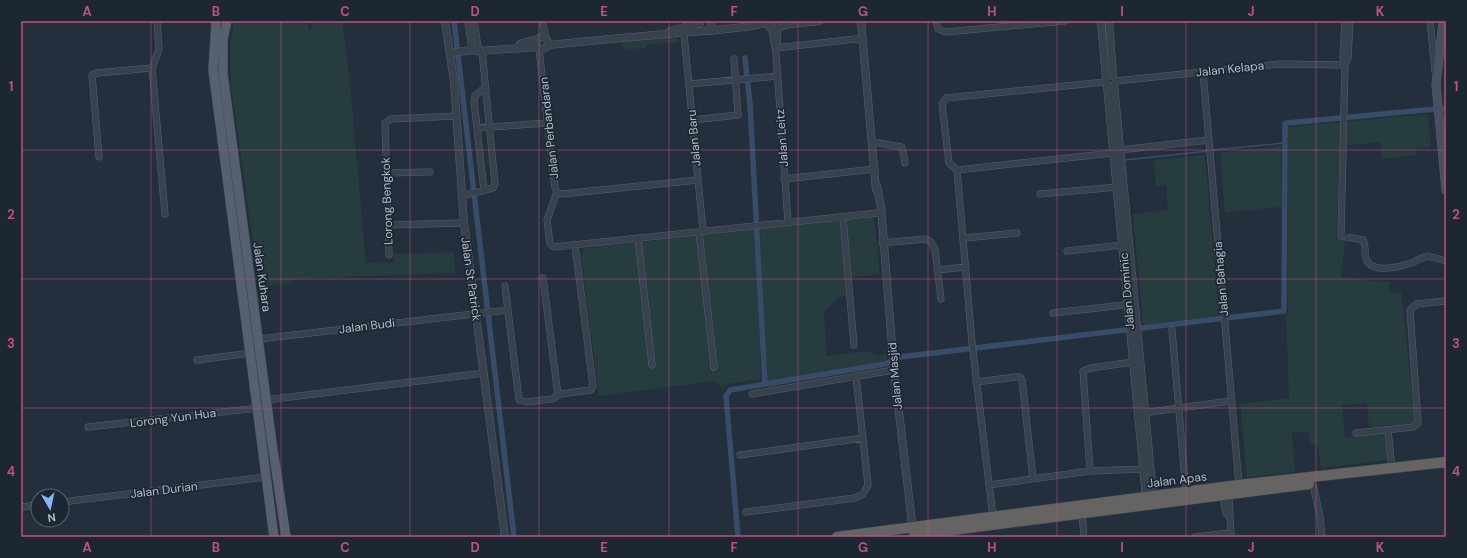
<svg xmlns="http://www.w3.org/2000/svg" width="1467" height="558" font-family="'DM Sans',sans-serif">
  <style>
    .green { fill: #263c3f }
    .lines { fill: none; stroke-linecap: round; stroke-linejoin: round }
    .stream { stroke: #394c67; stroke-width: 1.5 }
    .canal { stroke: #394c67; stroke-width: 5.5 }
    .minor-casing { stroke: #565f6c; stroke-width: 7 }
    .tertiary-casing { stroke: #565f6c; stroke-width: 8 }
    .secondary-casing { stroke: #565f6c; stroke-width: 9 }
    .primary-casing { stroke: #414a57; stroke-width: 10 }
    .trunk-casing { stroke: #434c59; stroke-width: 11 }
    .minor { stroke: #38414e; stroke-width: 6 }
    .tertiary { stroke: #38414e; stroke-width: 7 }
    .secondary { stroke: #465061; stroke-width: 8 }
    .primary { stroke: #56606e; stroke-width: 9 }
    .trunk { stroke: #656462; stroke-width: 10 }
    .grid { fill: none; stroke: #bd5182; stroke-width: 1; stroke-opacity: 0.55 }
    .labels { text-anchor: middle; dominant-baseline: central; stroke-width: 3.5; stroke-linejoin: round; paint-order: stroke }
    .street-label { font-size: 12px; fill: #b4bcc9; stroke: #1d2633 }
    .neatline { fill: none; stroke: #bd5182; stroke-width: 1.5 }
    .grid-label { font-size: 13px; text-anchor: middle; font-weight: bold; fill: #bd5182 }
  </style>
  <rect width="100%" height="100%" fill="#242f3e"/>
  <path class="green" d="M234,21H308L309,30L312,29L311,21H342L349,73L366,263L394,262V254L454,252L455,273L292,279V283L259,287L231,85L230,47Z
    M677,37L679,42L646,45V48L623,50L622,42Z
    M1428,114L1431,147L1416,148L1417,155L1382,159L1380,142L1340,146L1336,239L1345,240L1341,278L1390,282V294L1401,292L1415,423L1369,427L1367,403L1342,405L1345,437L1385,433L1388,460L1321,468L1318,446L1310,442L1308,431L1292,433L1295,472L1247,477L1240,404L1289,398L1286,314H1288L1287,127Z
    M1281,146L1282,207L1225,212L1220,153Z
    M1205,155L1219,316L1145,325L1143,323L1133,214L1168,210L1166,185L1156,186L1154,160Z
    M874,217L880,274L844,278L846,296L838,297L824,313L827,356L868,351L878,356L886,353L887,358L884,362L767,382L760,229Z
    M755,230L761,379L728,384L724,389L714,381L599,396L581,256L585,248Z"/>
  <g class="lines">
    <path class="stream" d="M1213,150L1284,143
      M1125,160L1209,151"/>
    <path class="canal" d="M454,21L514,537
      M745,58L750,104L765,384
      M738,537L726,396L730,390L885,364L900,357L1284,311L1285,124L1287,123L1446,108"/>
    <g class="minor-casing">
      <path id="minor" d="M157,21L159,49L152,68L165,214
        M468,21L472,50
        M474,21L478,47
        M542,21L546,38
        M936,21L938,29L946,32L1065,21
        M1345,21L1343,58L1345,65L1341,236L1363,240C1367,246 1363,255 1367,261C1374,274 1403,266 1414,262C1419,260 1422,257 1428,256L1446,261
        M1430,21L1435,71
        M772,30L776,53L788,222
        M684,34L703,231
        M777,45L778,28
        M776,48L855,39L860,40L863,43
        M539,49L555,188L557,192
        M1345,65L1348,58L1350,21
        M1203,72L1239,485
        M1116,81L1280,64L1345,65
        M1105,82L946,98L942,104L949,163L957,170L1113,153
        M689,84L778,76
        M693,120L738,115L734,59
        M477,128L548,123
        M873,142L902,147L905,163
        M1120,150L1209,140
        M99,157L92,75L97,73L152,68
        M957,170L972,343L993,517
        M386,173L430,172
        M784,179L875,169
        M484,191L474,101L475,96L485,87
        M557,192L547,220L550,244L554,247L878,213
        M557,192L562,194L698,180
        M1040,194L1117,187
        M461,196L493,188L495,184L482,51
        M843,217L854,345
        M388,225L464,223
        M699,232L714,367
        M638,238L652,365
        M964,238L1017,233
        M882,243L925,239L930,241L935,249L941,299
        M1067,251L1122,245
        M389,255L385,123L391,119L456,116
        M937,270L966,267
        M543,278L558,395
        M505,286L519,400L526,402L552,399L560,394L591,390L593,386L575,245
        M1053,313L1133,304
        M1172,330L1186,492
        M259,339L508,310
        M197,360L251,353
        M976,382L1016,377H1020L1022,380L1033,479
        M752,394L894,370
        M266,400L484,373
        M1142,413L1231,401
        M88,427L258,408
        M1388,430L1392,468
        M1356,433L1413,427L1418,423L1410,310L1417,304L1446,301
        M740,455L863,438
        M1090,471L1083,371L1091,368L1133,362
        M1313,484L1320,516L1322,537
        M989,485L1090,471L1144,469
        M1229,495L1231,537
        M1223,496L1226,513L1229,517
        M62,502L267,477
        M21,507L38,505
        M746,512L855,498L863,494L868,485L856,376
        M1082,514L1084,537
        M1195,537L1231,533"/>
    </g>
    <g class="tertiary-casing">
      <path id="tertiary" d="M445,21L454,81L464,223L505,537
        M770,21L769,27L775,30L779,27L778,21
        M861,21L876,190
        M1101,21L1106,77
        M1109,21L1113,76
        M778,28L789,24L819,21
        M670,31L700,23
        M707,31L712,27L710,21
        M709,31L752,26L769,22
        M536 43a6 6 0 1 1 12 0a6 6 0 1 1-12 0Z
        M520,44L537,39
        M548,45C600,40 652,35 704,31
        M450,53L472,50L479,51L537,47
        M1107,85L1146,497
        M1114,85L1153,496
        M877,186L881,207L894,370L913,531"/>
    </g>
    <g class="secondary-casing">
      <path id="secondary" d="M1443,21L1436,85L1446,190"/>
    </g>
    <g class="primary-casing">
      <path id="primary" d="M216,21L213,70L274,537
        M227,21L223,39V74L271,436L286,537"/>
    </g>
    <g class="trunk-casing">
      <path id="trunk" d="M914,535L1309,484
        M837,537L1239,485L1446,462"/>
    </g>
    <use href="#minor" class="minor"/>
    <use href="#tertiary" class="tertiary"/>
    <use href="#secondary" class="secondary"/>
    <use href="#primary" class="primary"/>
    <use href="#trunk" class="trunk"/>
  </g>
  <path class="grid" d="M151,21V537M281,21V537M410,21V537M539,21V537M669,21V537M798,21V537M928,21V537M1057,21V537M1186,21V537M1316,21V537M21,150H1446M21,279H1446M21,408H1446"/>
  <g class="labels">
    <g class="street-label">
      <text transform="translate(1230 69) rotate(-6)">Jalan Kelapa</text>
      <text transform="translate(549 128) rotate(-96)">Jalan Perbandaran</text>
      <text transform="translate(694 138) rotate(-95)">Jalan Baru</text>
      <text transform="translate(782 138) rotate(-94)">Jalan Leitz</text>
      <text transform="translate(387 201) rotate(-92)">Lorong Bengkok</text>
      <text transform="translate(262 277) rotate(82)">Jalan Kuhara</text>
      <text transform="translate(471 279) rotate(82)">Jalan St Patrick</text>
      <text transform="translate(1221 279) rotate(-95)">Jalan Bahagia</text>
      <text transform="translate(1127 291) rotate(-95)">Jalan Dominic</text>
      <text transform="translate(367 326) rotate(-7)">Jalan Budi</text>
      <text transform="translate(895 376) rotate(-95)">Jalan Masjid</text>
      <text transform="translate(173 418) rotate(-7)">Lorong Yun Hua</text>
      <text transform="translate(1177 480) rotate(-7)">Jalan Apas</text>
      <text transform="translate(164 490) rotate(-7)">Jalan Durian</text>
    </g>
  </g>
  <rect width="1467" height="558" fill="none" stroke="#1d2633" stroke-width="44"/>
  <g transform="translate(50 508) rotate(171)"><circle r="19" fill="#1d2633" stroke="#59626f"/>
  <path d="M0-3L7 15L0 10L-7 15Z" fill="#8ab4f8"/>
  <text y="-6" font-size="11" font-weight="bold" text-anchor="middle" fill="#b4bcc9">N</text>
  </g>
  <rect x="22" y="22" width="1423" height="514" class="neatline"/>
  <g class="grid-label">
    <text x="87" y="16">A</text>
    <text x="216" y="16">B</text>
    <text x="345" y="16">C</text>
    <text x="475" y="16">D</text>
    <text x="604" y="16">E</text>
    <text x="734" y="16">F</text>
    <text x="863" y="16">G</text>
    <text x="992" y="16">H</text>
    <text x="1122" y="16">I</text>
    <text x="1251" y="16">J</text>
    <text x="1380" y="16">K</text>
    <text x="11" y="91">1</text>
    <text x="1456" y="91">1</text>
    <text x="11" y="219">2</text>
    <text x="1456" y="219">2</text>
    <text x="11" y="348">3</text>
    <text x="1456" y="348">3</text>
    <text x="11" y="476">4</text>
    <text x="1456" y="476">4</text>
    <text x="87" y="552">A</text>
    <text x="216" y="552">B</text>
    <text x="345" y="552">C</text>
    <text x="475" y="552">D</text>
    <text x="604" y="552">E</text>
    <text x="734" y="552">F</text>
    <text x="863" y="552">G</text>
    <text x="992" y="552">H</text>
    <text x="1122" y="552">I</text>
    <text x="1251" y="552">J</text>
    <text x="1380" y="552">K</text>
  </g>
</svg>
